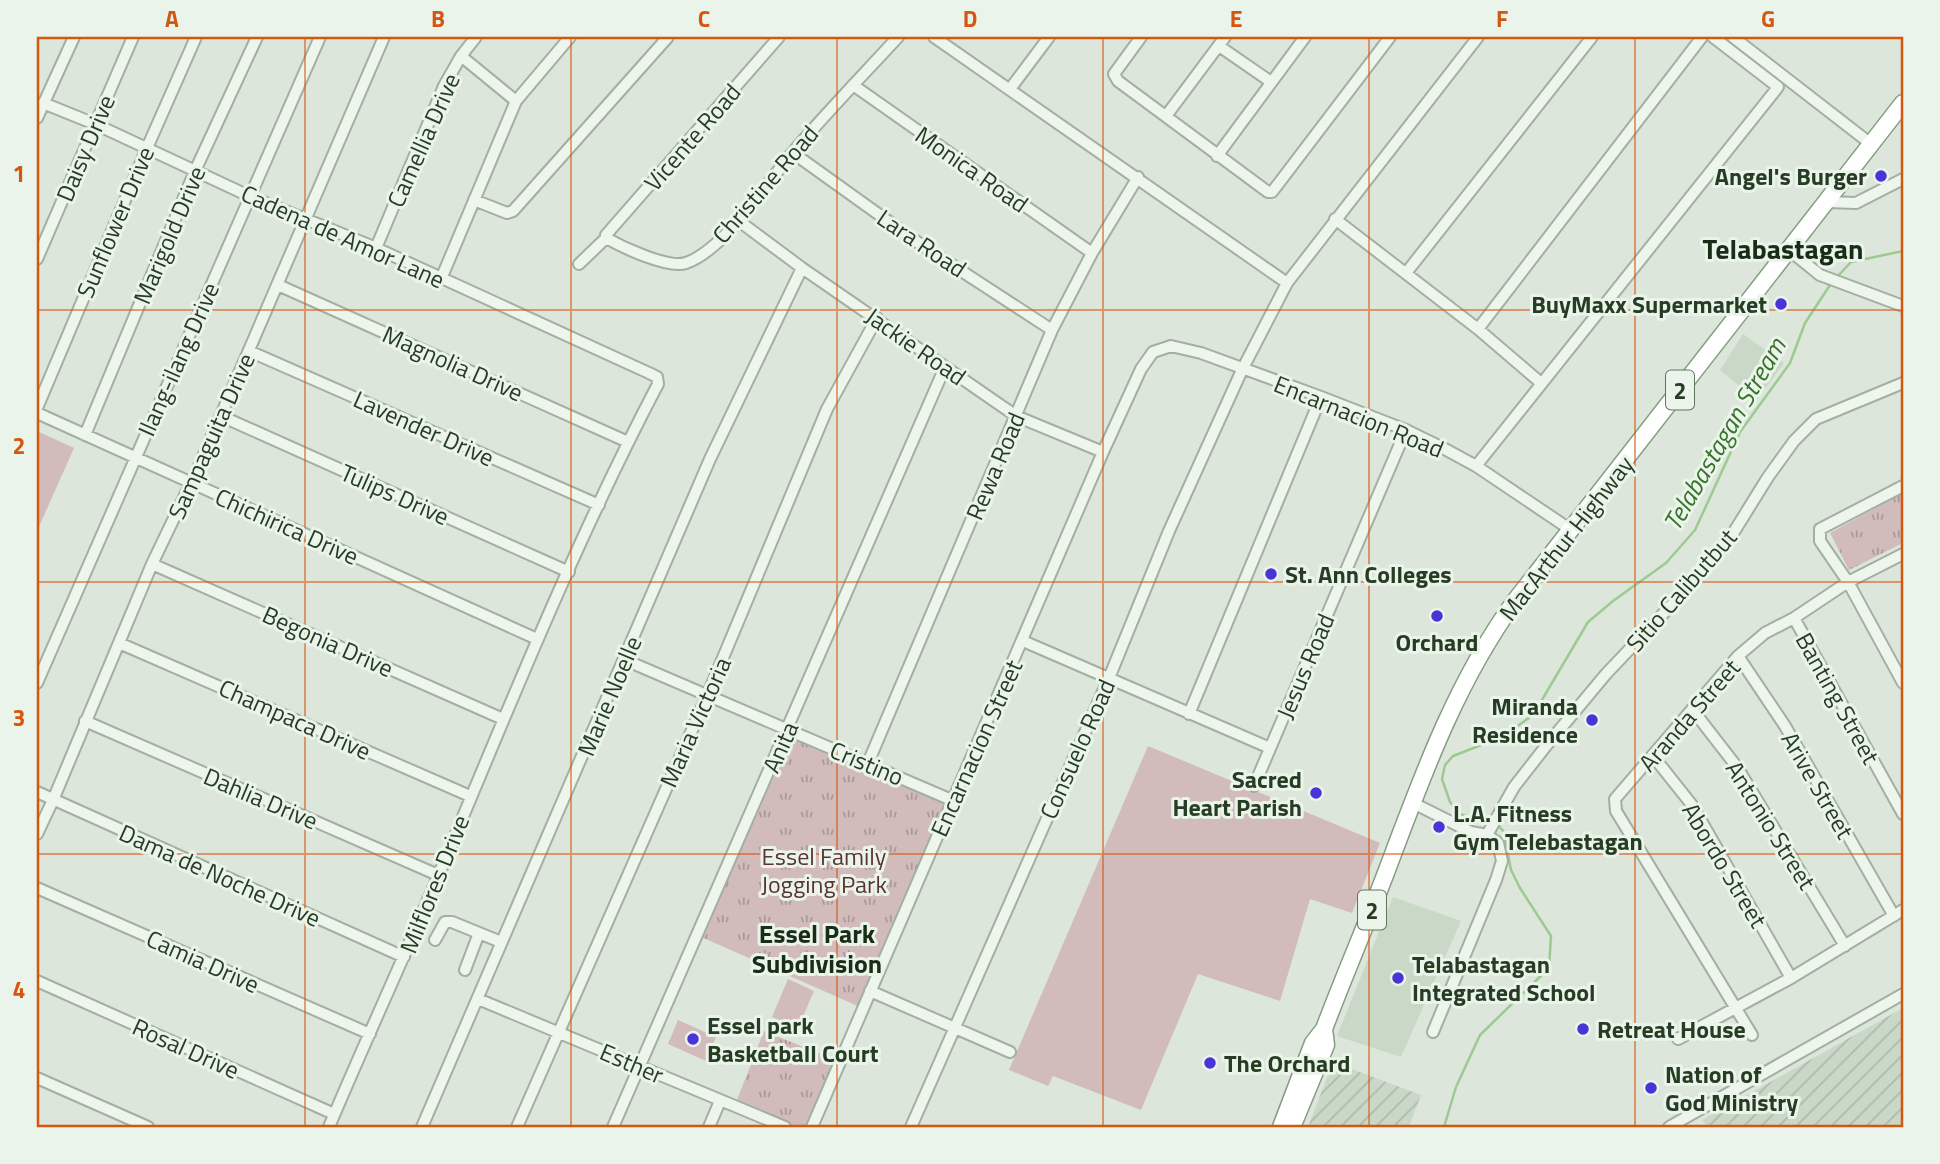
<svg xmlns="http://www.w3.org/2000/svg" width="1940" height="1164" font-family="'Titillium Web',sans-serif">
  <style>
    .built { fill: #cad8c8 }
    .industrial { fill: url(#industrial-furrows) }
    .grass { fill: #d1bbbb }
    .park { fill: url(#park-tufts) }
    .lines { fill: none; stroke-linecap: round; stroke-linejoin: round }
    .stream { stroke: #9dca92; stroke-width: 2.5 }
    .minor-casing { stroke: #a2b0a0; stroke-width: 14 }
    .highway-casing { stroke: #849e81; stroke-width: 19 }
    .minor { stroke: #eef5ed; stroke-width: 10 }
    .highway { stroke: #fff; stroke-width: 16 }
    .grid { fill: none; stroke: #d5560e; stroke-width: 2; stroke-opacity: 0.55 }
    .poi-dot { fill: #4934d7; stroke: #ebf4ea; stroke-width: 2.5 }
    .labels { text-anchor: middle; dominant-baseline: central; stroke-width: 6; stroke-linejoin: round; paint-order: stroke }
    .shield { fill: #ebf4ea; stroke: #61745f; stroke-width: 2 }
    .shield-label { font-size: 23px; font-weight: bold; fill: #263d24 }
    .street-label { font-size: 24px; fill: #263d24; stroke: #ebf4ea }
    .poi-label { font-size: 24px; font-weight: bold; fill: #263d24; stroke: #ebf4ea; text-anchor: start }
    .park-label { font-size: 24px; fill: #5a3430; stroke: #ebf4ea }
    .water-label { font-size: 26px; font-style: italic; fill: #37732b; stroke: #ebf4ea }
    .neighbourhood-label { font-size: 26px; font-weight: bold; fill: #182d16; stroke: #ebf4ea }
    .quarter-label { font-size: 28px; font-weight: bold; fill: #182d16; stroke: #ebf4ea }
    .neatline { fill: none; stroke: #d5560e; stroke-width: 2.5 }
    .grid-label { font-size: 23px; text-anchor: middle; font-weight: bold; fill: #d5560e }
  </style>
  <defs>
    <pattern id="industrial-furrows" width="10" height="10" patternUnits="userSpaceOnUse" patternTransform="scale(1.75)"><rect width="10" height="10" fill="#cad8c8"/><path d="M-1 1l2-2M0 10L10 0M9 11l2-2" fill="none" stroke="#adbaac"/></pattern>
    <pattern id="park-tufts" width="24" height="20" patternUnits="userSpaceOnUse" patternTransform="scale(1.75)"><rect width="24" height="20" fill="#d1bbbb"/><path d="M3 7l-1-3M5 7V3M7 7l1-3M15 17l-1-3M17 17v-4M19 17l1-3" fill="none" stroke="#a99998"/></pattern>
  </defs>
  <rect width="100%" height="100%" fill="#dce6da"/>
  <path class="built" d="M1743,334L1784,363L1757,400L1720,370Z
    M1393,897L1461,921L1401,1057L1337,1036Z"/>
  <path class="industrial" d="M1903,1008V1127H1708L1702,1120Z
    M1333,1062L1421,1095L1409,1127H1308Z"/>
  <path class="grass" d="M37,431L74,448L37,531Z
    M1148,746L1380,843L1352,913L1310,899L1280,1001L1198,974L1141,1110L1053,1076L1048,1086L1009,1070Z
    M788,979L814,991L798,1028L772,1017Z
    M678,1020L716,1037L706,1061L668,1044Z"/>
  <path class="park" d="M1903,493V543L1849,570L1830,533Z
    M789,732L949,803L860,1007L699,936Z
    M764,1031L838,1061L810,1127H789L735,1105Z"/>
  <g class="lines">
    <path class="stream" d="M1837,277L1851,262L1903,251
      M1492,821H1481L1460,814L1450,802L1442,779L1445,765L1453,756L1502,737L1533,715L1588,622L1613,601L1666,563L1695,530L1740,432L1790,363L1805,323L1832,282
      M1444,1127L1456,1087L1480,1035L1549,968L1551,936L1520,888L1511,870L1504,832L1497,824"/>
    <g class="minor-casing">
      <path id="minor" d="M934,37L1287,283
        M1141,37L1114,74L1118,81L1268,192H1272L1279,183L1390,37
        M1733,37L1871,144
        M1219,46L1271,82
        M461,56L516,101
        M853,85L1092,253
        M1010,89L1049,37
        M43,103L95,124L249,196L376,248L649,373L657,377L658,384C574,544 507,712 437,879C402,962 364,1044 329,1127
        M1166,116L1225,37
        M37,118L74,37
        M793,153L920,244L1052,330
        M1217,156L1305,37
        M474,200L507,213L513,211L668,37
        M1827,202L1856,203L1903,179
        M1335,219L1478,329L1541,383
        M739,221L802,268L1016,416L1103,452
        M606,238C622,247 668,269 686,263C724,250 767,183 793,152C827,112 863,75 898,37
        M376,248L444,86L461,56L476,37
        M1789,250L1820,275L1903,306
        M37,259L133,37
        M579,264L606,238V235L779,37
        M1406,273L1592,37
        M441,279L516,101L570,37
        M278,285L628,442
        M1478,329L1702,37
        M249,351L599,505
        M37,408L147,148L196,37
        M37,413L537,639
        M221,416L569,572
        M85,435L195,171L257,37
        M1476,466L1778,87L1713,37
        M1903,486L1820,529V541L1848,582L1903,683
        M152,564L503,719
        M1794,618L1903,814
        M1023,641L1270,748
        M119,643L470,796
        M1738,656L1785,726L1894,916
        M625,660L954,801
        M37,683L320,37
        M1692,709L1737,767L1845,946
        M1189,714L1321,397
        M85,721L438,875
        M1653,756L1692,805L1791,978
        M868,763L1052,330L1092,253L1138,177
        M1254,786L1406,430
        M37,792L404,957
        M1413,803L1471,832L1487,835L1498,843L1502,861L1496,880L1433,1032
        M37,834L53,800L152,564L199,466L384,37
        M1487,835L1514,787L1546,746L1606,674L1680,596L1732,535L1768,477L1794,441L1816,419L1903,383
        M37,888L370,1034
        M435,940L445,922H452L501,942
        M465,970L479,933
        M37,981L334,1114
        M870,991L1010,1052
        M478,999L785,1127
        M1752,1035L1616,811L1615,799L1738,656L1765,633L1794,618L1848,582L1903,554
        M1678,1039L1791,978L1903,910
        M37,1078L148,1127
        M422,1127L710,459L802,268
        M517,1127L707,696L827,409L877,318
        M613,1127L945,367
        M709,1127L720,1101
        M812,1127L1103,452L1141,369L1153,352L1171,346L1201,353L1321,397L1406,430L1443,448L1476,466L1571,530
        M911,1127L1109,678L1169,531L1242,370L1287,283L1478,37
        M1669,1127L1903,994"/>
    </g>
    <g class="highway-casing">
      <path id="highway" d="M1293,1125L1326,1045L1324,1029
        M1281,1127L1313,1043L1324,1029C1344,976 1367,923 1387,870C1422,777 1456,682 1515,601L1903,103"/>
    </g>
    <use href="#minor" class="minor"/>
    <use href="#highway" class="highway"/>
  </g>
  <path class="grid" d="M305,37V1127M571,37V1127M837,37V1127M1103,37V1127M1369,37V1127M1635,37V1127M37,310H1903M37,582H1903M37,854H1903"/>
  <g class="poi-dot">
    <circle cx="1881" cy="176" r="7"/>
    <circle cx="1781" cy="304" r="7"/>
    <circle cx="1271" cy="574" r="7"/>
    <circle cx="1437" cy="616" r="7"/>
    <circle cx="1592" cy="720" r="7"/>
    <circle cx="1316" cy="793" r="7"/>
    <circle cx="1439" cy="827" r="7"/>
    <circle cx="1398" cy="978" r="7"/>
    <circle cx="1583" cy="1029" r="7"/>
    <circle cx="693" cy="1039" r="7"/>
    <circle cx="1210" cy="1063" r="7"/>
    <circle cx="1651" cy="1088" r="7"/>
  </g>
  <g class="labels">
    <g class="shield">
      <rect x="1666" y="370.5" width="28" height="39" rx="5"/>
      <rect x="1358" y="890.5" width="28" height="39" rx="5"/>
    </g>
    <g class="shield-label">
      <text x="1680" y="390">2</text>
      <text x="1372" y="910">2</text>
    </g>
    <g class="street-label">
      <text transform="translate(692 137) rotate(-49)">Vicente Road</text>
      <text transform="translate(423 140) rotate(-66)">Camellia Drive</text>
      <text transform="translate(85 148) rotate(-67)">Daisy Drive</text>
      <text transform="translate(972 169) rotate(35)">Monica Road</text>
      <text transform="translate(765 184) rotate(-49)">Christine Road</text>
      <text transform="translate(115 222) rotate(-67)">Sunflower Drive</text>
      <text transform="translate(169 235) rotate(-67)">Marigold Drive</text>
      <text transform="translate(343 236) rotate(24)">Cadena de Amor Lane</text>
      <text transform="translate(922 243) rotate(34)">Lara Road</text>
      <text transform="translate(916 346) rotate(35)">Jackie Road</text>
      <text transform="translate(178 359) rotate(-66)">Ilang-ilang Drive</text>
      <text transform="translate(453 363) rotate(24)">Magnolia Drive</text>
      <text transform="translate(1359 416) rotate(22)">Encarnacion Road</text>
      <text transform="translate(424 428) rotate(24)">Lavender Drive</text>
      <text transform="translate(211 436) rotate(-66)">Sampaguita Drive</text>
      <text transform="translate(995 466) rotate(-67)">Rewa Road</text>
      <text transform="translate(395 494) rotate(24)">Tulips Drive</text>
      <text transform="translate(287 526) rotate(24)">Chichirica Drive</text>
      <text transform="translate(1566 538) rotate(-52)">MacArthur Highway</text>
      <text transform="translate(1681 590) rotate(-49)">Sitio Calibutbut</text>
      <text transform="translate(328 641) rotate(24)">Begonia Drive</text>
      <text transform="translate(1305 666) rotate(-67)">Jesus Road</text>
      <text transform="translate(609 696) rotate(-67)">Marie Noelle</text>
      <text transform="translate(1838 698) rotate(61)">Banting Street</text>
      <text transform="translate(1689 715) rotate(-49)">Aranda Street</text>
      <text transform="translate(295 719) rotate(24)">Champaca Drive</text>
      <text transform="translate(695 722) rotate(-66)">Maria Victoria</text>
      <text transform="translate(780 747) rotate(-66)">Anita</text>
      <text transform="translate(976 748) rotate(-66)">Encarnacion Street</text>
      <text transform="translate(1077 749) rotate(-66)">Consuelo Road</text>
      <text transform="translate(867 763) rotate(23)">Cristino</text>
      <text transform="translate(1818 785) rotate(60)">Arive Street</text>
      <text transform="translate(261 798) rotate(23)">Dahlia Drive</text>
      <text transform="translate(1771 825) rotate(58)">Antonio Street</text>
      <text transform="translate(1725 865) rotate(59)">Abordo Street</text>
      <text transform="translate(220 875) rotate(24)">Dama de Noche Drive</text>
      <text transform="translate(434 884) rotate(-68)">Milflores Drive</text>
      <text transform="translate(203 961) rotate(24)">Camia Drive</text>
      <text transform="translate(186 1048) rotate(24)">Rosal Drive</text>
      <text transform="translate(632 1063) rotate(23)">Esther</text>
    </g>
    <g class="poi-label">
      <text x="1867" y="176" text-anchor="end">Angel's Burger</text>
      <text x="1767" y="304" text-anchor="end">BuyMaxx Supermarket</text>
      <text x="1285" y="574">St. Ann Colleges</text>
      <text x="1437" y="642" text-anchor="middle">Orchard</text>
      <text x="1578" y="706" text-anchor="end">Miranda<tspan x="1578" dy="28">Residence</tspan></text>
      <text x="1302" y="779" text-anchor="end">Sacred<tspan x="1302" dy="28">Heart Parish</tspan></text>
      <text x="1453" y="813">L.A. Fitness<tspan x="1453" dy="28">Gym Telebastagan</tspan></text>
      <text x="1412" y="964">Telabastagan<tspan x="1412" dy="28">Integrated School</tspan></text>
      <text x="707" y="1025">Essel park<tspan x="707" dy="28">Basketball Court</tspan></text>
      <text x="1597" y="1029">Retreat House</text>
      <text x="1224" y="1063">The Orchard</text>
      <text x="1665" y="1074">Nation of<tspan x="1665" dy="28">God Ministry</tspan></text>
    </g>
    <g class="park-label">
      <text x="824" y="856">Essel Family<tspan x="824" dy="28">Jogging Park</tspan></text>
    </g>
    <g class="water-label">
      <text transform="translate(1724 434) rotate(-60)">Telabastagan Stream</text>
    </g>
    <g class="neighbourhood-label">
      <text x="817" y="933">Essel Park<tspan x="817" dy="30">Subdivision</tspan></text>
    </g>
    <g class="quarter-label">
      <text x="1783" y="248">Telabastagan</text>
    </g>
  </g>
  <rect width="1940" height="1164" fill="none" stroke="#ebf4ea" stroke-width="77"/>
  <rect x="38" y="38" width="1864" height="1088" class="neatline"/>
  <g class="grid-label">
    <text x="172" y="27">A</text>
    <text x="438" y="27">B</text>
    <text x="704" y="27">C</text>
    <text x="970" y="27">D</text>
    <text x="1236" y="27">E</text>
    <text x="1502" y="27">F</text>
    <text x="1768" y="27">G</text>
    <text x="19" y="182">1</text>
    <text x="19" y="454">2</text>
    <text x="19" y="726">3</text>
    <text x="19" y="998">4</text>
  </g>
</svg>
